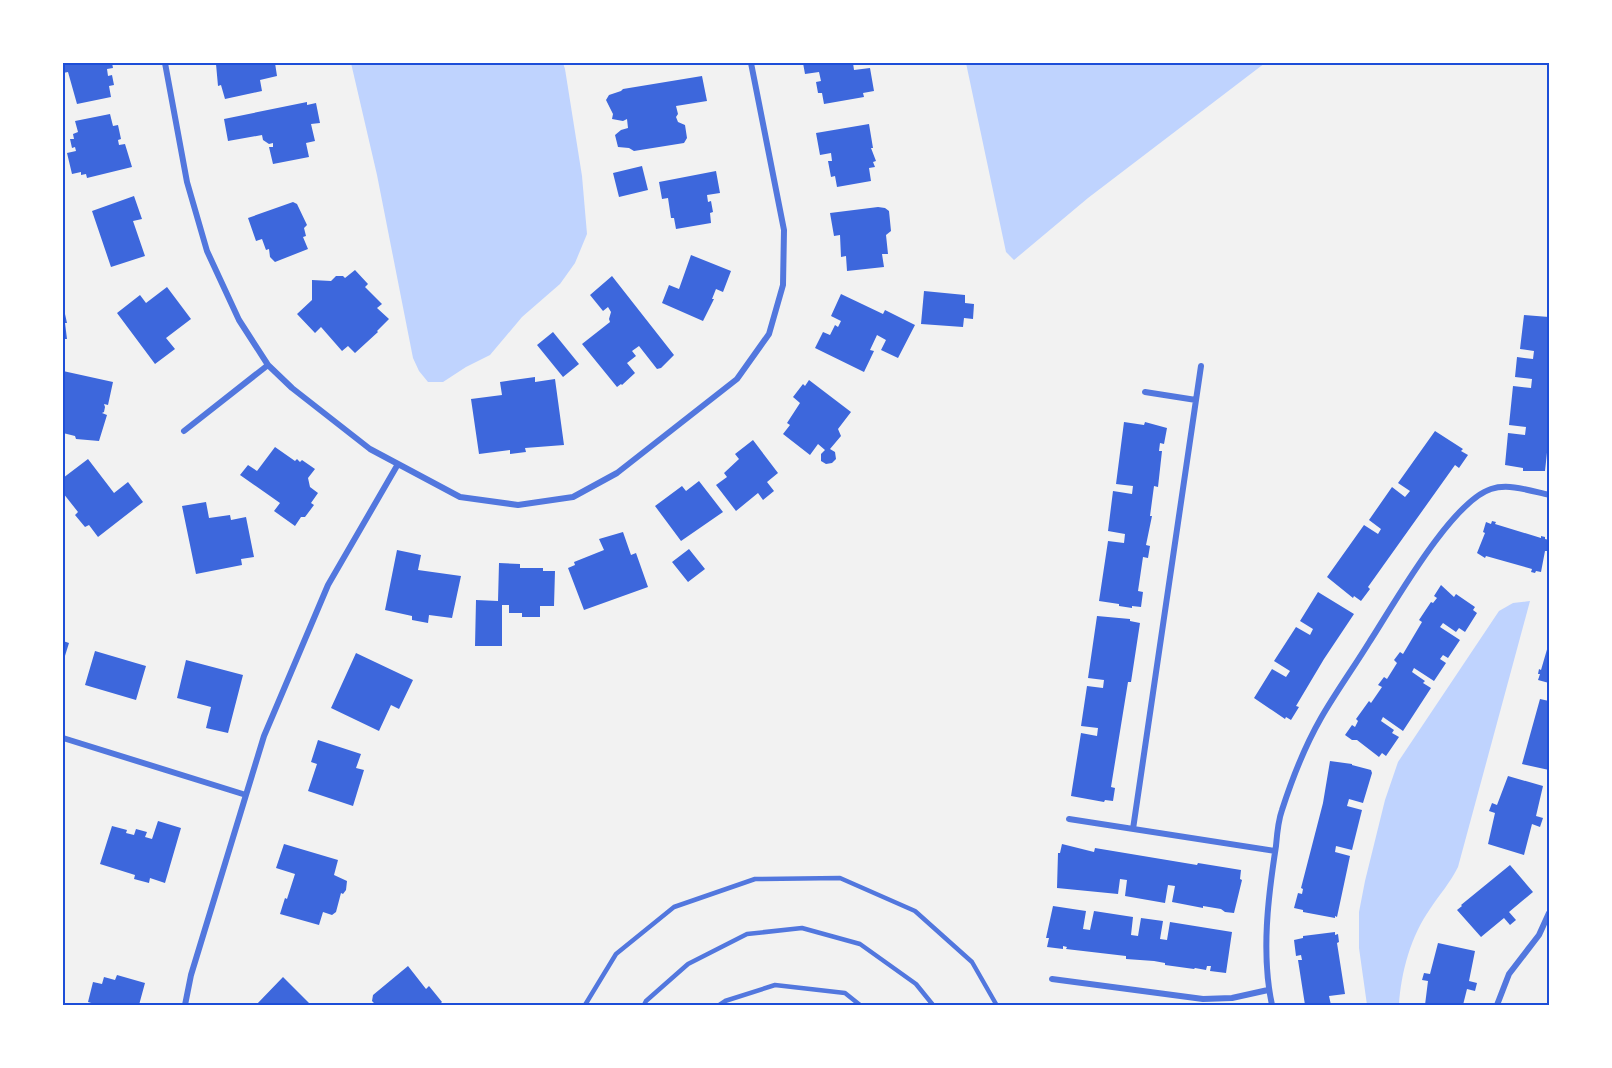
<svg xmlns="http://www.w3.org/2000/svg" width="1612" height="1068" font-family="'Open Sans',sans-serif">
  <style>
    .water { fill: #bfd3fe }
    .building { fill: #3d67dc }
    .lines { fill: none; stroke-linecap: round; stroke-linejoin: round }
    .service { stroke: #5277de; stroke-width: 4.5 }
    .minor { stroke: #5277de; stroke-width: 6 }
    .neatline { fill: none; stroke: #1d4ed8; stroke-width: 2 }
  </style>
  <rect width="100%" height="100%" fill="#f2f2f2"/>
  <path class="water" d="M351,63H563L565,69L582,176L587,234L575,263L560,284L522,317L490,355L466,367L443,382H428L419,371L413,358L377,175Z
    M966,63H1265L1088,198L1014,260L1006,252Z
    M1530,601L1458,867C1450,883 1440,894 1430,909C1411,936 1401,972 1399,1005H1367L1359,948V912L1365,881L1385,800L1398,762L1499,611L1513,603Z"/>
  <path class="building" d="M63,63H112L113,68L107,69L108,76L112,75L114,85L109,86L111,97L77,104L68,72L63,73Z
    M210,63H275L277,76L260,80L262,91L225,99L221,85L218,86L216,64L210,65Z
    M803,63H853L854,70L870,68L874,91L863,93L864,97L824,104L822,93H818L816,82L821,81L819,72L805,74Z
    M702,76L707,101L676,106L678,114L676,117L678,122L685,125L687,138L684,143L634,151L629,148L618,147L615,135L621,130L628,128L627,119L623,121L612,119L613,114L606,100L609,95L621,91L623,89Z
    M307,102V105L316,103L320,123L311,124L315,141L306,143L309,157L273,164L269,147H273V143L269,144L263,140L262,135L228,141L224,119Z
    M110,114L113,126L118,125L121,139L118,140L119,145L125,144L132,167L87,178L86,174L81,175V172L72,174L67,153L76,151L75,147L72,148L70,139H74L73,134L78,132L75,121Z
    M869,124L873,148H871L876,161L873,162L875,167L869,168L871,181L837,187L835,176L831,177L828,161H832L831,153L820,155L816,133Z
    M642,166L648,190L619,197L613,173Z
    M716,171L720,193L707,195L708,202L711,201L713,212L710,213L711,223L676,229L674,218H671L668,198L662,199L659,182Z
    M134,196L142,219L133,221L145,256L111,267L92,211Z
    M293,202L297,204L307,225L304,228L306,236L303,237L308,249L275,262L270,257L269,249L266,250L262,239L256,241L248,218Z
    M878,207L885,208L889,211L891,231L886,235L888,254H882L884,267L847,271L846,256L841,257L840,235L834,236L830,213Z
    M691,255L731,271L723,292L716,289L712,299H714L703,321L662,303L669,285L679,289Z
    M355,270L368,284L365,287L382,304L377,308L389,319L377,331L378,332L355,353L348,346L342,351L321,327L315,333L297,314L312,300V280L331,281L336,276H343L345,278Z
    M612,276L674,355L661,368L657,369L639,346L632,351L636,356L627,363L635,373L622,385L621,384L617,387L582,344L610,322L609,319L611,312L608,307L603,311L590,295Z
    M167,287L191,319L166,338L175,349L155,364L117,313L140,295L146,303Z
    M924,291L965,295V303L974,304L973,319L964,318L963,327L921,324Z
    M841,294L883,314L885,310L915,325L898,358L881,350L886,340L877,335L870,350L874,351L864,372L815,348L823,332L830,335L835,325L838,327L841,321L831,316Z
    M63,305L67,323H65L67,339H63Z
    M1524,315L1549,317V434L1545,471H1523V468L1505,465L1508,433L1525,435L1526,427L1509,425L1513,386L1531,388L1532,379L1515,377L1517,357L1533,359L1534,351L1520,349Z
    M553,332L579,364L563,377L537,345Z
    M63,371L113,382L108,405L104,404L105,407L104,412L102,413L107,415L99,441L76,439L75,436L63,433Z
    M535,377V382L555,379L564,445L525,448L526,452L510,454V450L479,454L471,399L502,395L500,382Z
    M809,380L851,412L838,429L841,436L830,449L835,452L836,459L832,463L826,464L821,461V454L825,450L818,444L810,455L783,434L790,425L787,423L800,403L793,397L803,384L805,386Z
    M1124,422L1144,425L1145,422L1167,428L1164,444L1160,443L1159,451H1162L1158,487L1154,486L1150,516H1152L1146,545L1150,546L1148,558L1143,557L1138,591L1143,592L1141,607L1132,606V608L1119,606V604L1099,601L1108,541L1124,543L1125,534L1108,531L1113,491L1132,494L1133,486L1116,484Z
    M1435,431L1463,449L1461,451L1468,455L1459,468L1455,465L1368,587L1370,589L1361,601L1354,596L1353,598L1327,577L1364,525L1378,534L1381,529L1369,520L1392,487L1405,497L1410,491L1398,483Z
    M753,440L778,473L767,482L774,491L763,500L758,493L736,511L716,485L727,477L724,473L739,459L735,454Z
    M275,447L295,461L297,459L300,462L302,460L315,469L308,478L310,487L318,493L311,503L314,505L305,517H301L295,526L274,511L280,503L240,475L248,465L257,471Z
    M88,459L114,493L128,482L143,502L98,537L89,525L85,527L75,515L78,512L63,493V478Z
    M699,481L723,512L681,541L655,506L682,486L686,491Z
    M206,502L209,518L230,515L231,520L246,517L254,557L241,559L242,565L196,574L182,506Z
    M1492,521L1496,522L1495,524L1541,538V536L1545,537V539L1549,540L1547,551H1545L1541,572L1536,571L1535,573L1531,572L1532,569L1486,556L1485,558L1477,553L1485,533L1483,532L1486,522L1491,524Z
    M623,532L631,555L636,553L648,587L584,610L568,568L575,565L574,562L604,550L599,539Z
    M689,549L705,569L688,582L672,562Z
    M397,550L421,555L418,570L461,576L452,618L429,615L428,623L412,620V616L385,610Z
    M499,563L520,564V568H543V571H555L554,606H540V617H522V613H509V605H502V646H475L476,600L498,601Z
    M1441,585L1454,597L1456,594L1475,607L1473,610L1477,613L1465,632L1459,628L1456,632L1443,623L1440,627L1460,640L1448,658L1443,655L1440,659L1446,663L1434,681L1414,668L1412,672L1425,681L1423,683L1431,688L1403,731L1383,717L1381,721L1394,730L1392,733L1399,737L1386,756L1382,753L1379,757L1357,740H1352L1345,735L1352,725L1355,727L1358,721L1356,719L1369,701L1371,703L1382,687L1378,685L1384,677L1387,679L1397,663L1394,660L1400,652L1403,654L1422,622L1419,620L1431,602L1433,603L1437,598L1434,596Z
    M1318,592L1354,614L1324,659L1296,706L1299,707L1291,720L1286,717L1285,719L1254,698L1272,669L1286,677L1290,671L1274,661L1296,627L1310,635L1313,629L1300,621Z
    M1097,616L1130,619V621L1140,623L1131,682H1128L1111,787L1115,788L1113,801L1105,800L1104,802L1071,796L1081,733L1097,736L1098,728L1081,726L1087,686L1103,688L1104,680L1088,678Z
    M63,641L69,643L64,659H63Z
    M1548,646L1549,647V683L1538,680L1540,674H1538L1539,669L1541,670Z
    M95,651L146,666L136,700L85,685Z
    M356,653L413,680L399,709L391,705L379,731L331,708Z
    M186,660L243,675L228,733L206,728L211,707L177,698Z
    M1540,699L1549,701V770L1522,764Z
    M318,740L361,754L356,768L364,770L353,806L308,791L317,764L311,762Z
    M1330,761L1352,764V765L1371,770L1372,773L1363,803L1349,799L1347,806L1362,810L1352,850L1336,846L1335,852L1350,856L1337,917L1335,916V918L1303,912V910L1294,908L1298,893L1302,894L1303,889L1301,888L1323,803Z
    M1508,776L1543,786L1536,816L1543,818L1540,827L1532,824L1524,855L1488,844L1495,813L1489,811L1492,803L1497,805Z
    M158,821L181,828L165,883L150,878L149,883L134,879L135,875L100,864L112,826L127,830L126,833L134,835L136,829L147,832L145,837L152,839Z
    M284,844L338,860L334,875L347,881L346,890L343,894L341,893L336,912L332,915L323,912L319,925L280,914L285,898L287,899L295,874L276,868Z
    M1062,844L1094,852L1095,848L1197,865L1198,863L1241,870L1240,879L1242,880L1234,913L1225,912L1221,909L1203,906V908L1172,902L1175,886L1168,885L1165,903L1125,896L1127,880L1120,879L1118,894L1057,888L1058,853H1060Z
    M1510,865L1533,892L1509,912L1516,920L1510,925L1504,918L1481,937L1457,910L1462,906L1461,905Z
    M1053,906L1086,911L1083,929L1090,930L1094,911L1133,917L1131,935L1138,936L1141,918L1163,921L1160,939L1167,940L1170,922L1232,932L1226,973L1210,971L1211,966H1207L1206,970L1195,968L1194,969L1165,965V963L1154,961L1126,959V956L1066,949L1067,947L1063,946V949L1047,947L1049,938H1046Z
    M1335,932V935L1338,934L1339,942L1337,943L1345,994L1329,996L1331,1005H1305L1298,960H1302L1301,955L1296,956L1294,940L1303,938V936Z
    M1438,943L1475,951L1469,981L1477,983L1475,991L1467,989L1463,1005H1425L1428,981L1422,980L1424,973L1430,974Z
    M408,966L426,989L429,986L442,1002L439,1005L375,1004L372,1001L373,995Z
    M117,975L145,983L139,1005H98L88,1002L93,982L102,984L104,977L115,980Z
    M283,977L311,1005H256Z"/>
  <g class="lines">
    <path class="service" d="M585,1005L616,954L674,907L755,879L840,878L915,911L972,962L996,1004L994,1005
      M644,1005L646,1001L688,964L747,934L802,928L860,944L916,984L933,1005
      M719,1005L725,1001L775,985L845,993L860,1005"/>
    <path class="minor" d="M165,63L187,182L207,251L239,320L268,365L292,388L370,449L460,497L518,505L573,497L617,473L737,379L769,334L783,285L784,230L751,63
      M1145,392L1196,400
      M184,431L268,365
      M63,738L246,795
      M1069,819L1275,851
      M1133,829L1201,366
      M1052,979L1203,999L1232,998L1268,990
      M185,1005L191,975L264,736L328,585L398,464
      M1272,1005C1261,954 1268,897 1276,846C1277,834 1278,821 1282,810C1292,779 1305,746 1321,718C1336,692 1354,667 1370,641C1394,604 1451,502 1491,489C1509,483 1531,491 1549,495
      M1497,1005L1509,974L1539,935L1549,913"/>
  </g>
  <rect width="1612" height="1068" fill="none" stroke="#ffffff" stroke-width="129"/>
  <rect x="64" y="64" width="1484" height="940" class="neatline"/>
</svg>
